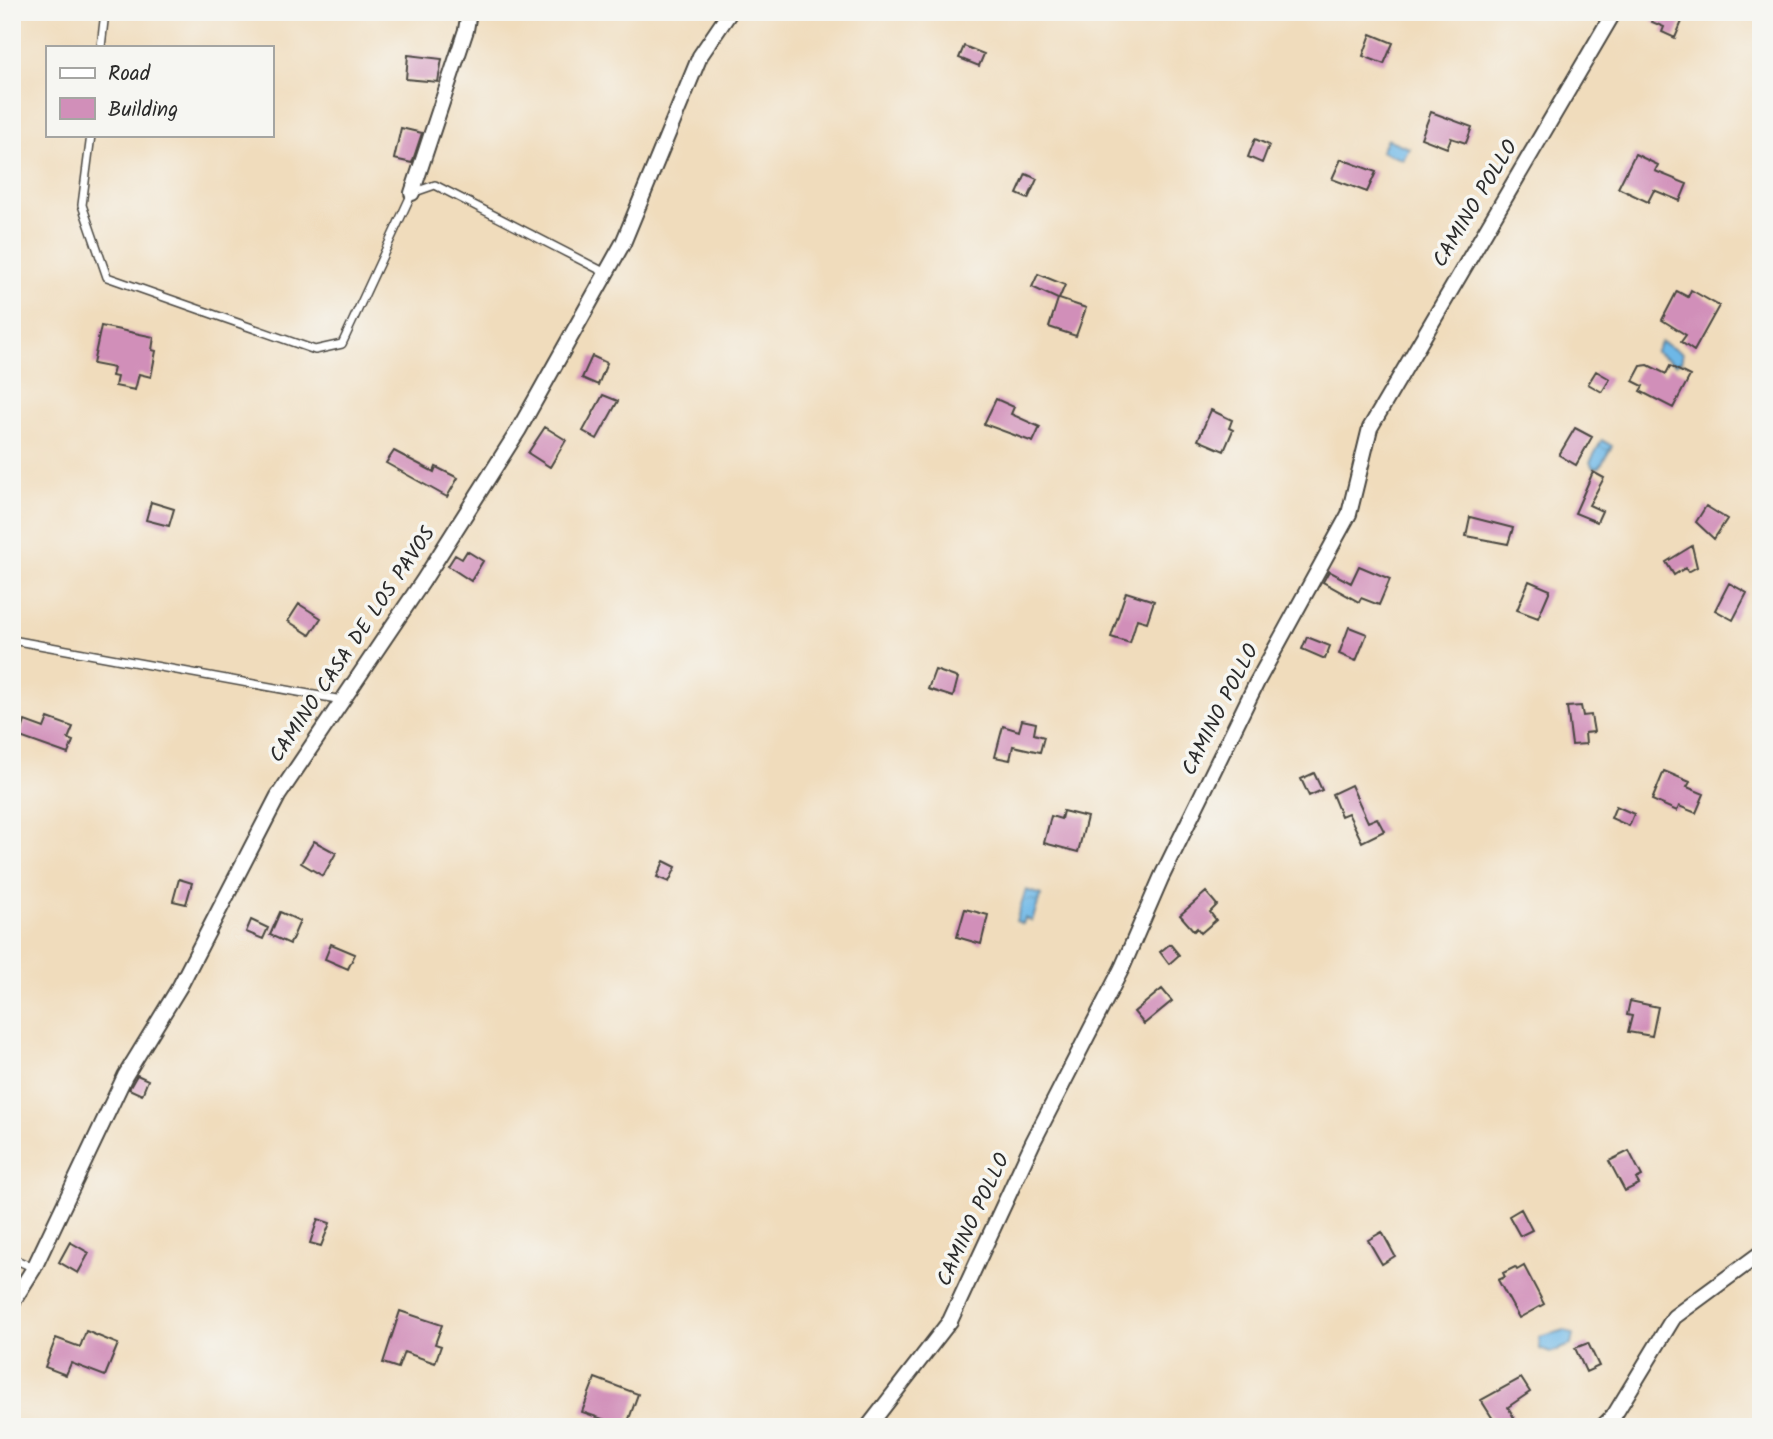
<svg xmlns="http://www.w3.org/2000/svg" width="1773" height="1439" font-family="Kalam,sans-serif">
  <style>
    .water { fill: url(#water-ripples); stroke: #4c7289; stroke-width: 2 }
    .building { fill: #d18fb9 }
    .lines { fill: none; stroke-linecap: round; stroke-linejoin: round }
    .service-casing { stroke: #494641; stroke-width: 10 }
    .minor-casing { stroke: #494641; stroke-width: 18 }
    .service { stroke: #fff; stroke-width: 7 }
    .minor { stroke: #fff; stroke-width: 14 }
    .labels { text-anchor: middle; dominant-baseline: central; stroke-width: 7; stroke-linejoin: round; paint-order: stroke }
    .street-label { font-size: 21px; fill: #2b2b2b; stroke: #f6f6f2 }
  </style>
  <defs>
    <pattern id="water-ripples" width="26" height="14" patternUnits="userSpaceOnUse" patternTransform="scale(1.75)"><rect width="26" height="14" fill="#6eb8e7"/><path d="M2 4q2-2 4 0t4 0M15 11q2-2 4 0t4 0" fill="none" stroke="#5b96bb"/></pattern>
  </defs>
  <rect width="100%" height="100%" fill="#f6f6f2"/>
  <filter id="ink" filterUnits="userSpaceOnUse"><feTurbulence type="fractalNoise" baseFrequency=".0143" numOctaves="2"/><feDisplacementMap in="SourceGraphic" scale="14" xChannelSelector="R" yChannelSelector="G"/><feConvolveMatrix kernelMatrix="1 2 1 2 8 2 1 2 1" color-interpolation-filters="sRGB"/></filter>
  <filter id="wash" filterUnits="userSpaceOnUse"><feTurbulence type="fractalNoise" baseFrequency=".00686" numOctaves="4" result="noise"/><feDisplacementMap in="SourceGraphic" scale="28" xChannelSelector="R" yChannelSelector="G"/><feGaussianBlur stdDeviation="1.57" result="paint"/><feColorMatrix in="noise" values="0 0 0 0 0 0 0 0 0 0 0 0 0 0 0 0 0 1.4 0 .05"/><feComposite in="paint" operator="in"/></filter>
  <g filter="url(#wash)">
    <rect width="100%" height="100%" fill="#f0dcbc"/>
    <path class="water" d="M1387,139L1409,148L1403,160L1381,151Z
      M1661,342L1682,353V361L1676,364L1655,352Z
      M1602,440L1612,446L1600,467L1593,468L1590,462Z
      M1026,890L1041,895L1032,921L1025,918L1023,924L1016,921Z
      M1565,1330L1573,1335L1571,1345L1550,1353L1540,1349L1539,1337Z"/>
    <g id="blocks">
      <path class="building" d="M1655,12H1686L1675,38L1662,32L1664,27L1652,22Z
        M1371,34L1393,43L1384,64L1363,56Z
        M964,46L984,54L979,66L959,58Z
        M408,55L442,59L438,82L406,79Z
        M1431,112L1472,127L1466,143L1451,138L1447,148L1421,138Z
        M401,128L422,133L412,163L394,159Z
        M1255,139L1269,145L1262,163L1248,157Z
        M1635,154L1658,165L1655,171L1687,184L1680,201L1654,190L1648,202L1618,188Z
        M1341,159L1376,172L1367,192L1332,179Z
        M1026,174L1037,179L1028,199L1017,194Z
        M1038,274L1065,285L1059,299L1086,308L1076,336L1049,327L1058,299L1032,287Z
        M1691,290L1719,306L1694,351L1681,342L1686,335L1662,320L1677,291L1688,297Z
        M101,326L154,337L152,350L156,351L151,377L139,374L135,390L115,386L117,377L112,376L114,368L93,364Z
        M592,356L607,363L598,385L582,378Z
        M1648,365L1666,374L1670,366L1690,376L1673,408L1640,391L1643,386L1633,381L1641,366Z
        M1596,371L1610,379L1602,392L1588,384Z
        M603,395L618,401L597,439L583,431Z
        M996,399L1014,407L1011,414L1040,427L1033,442L984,424Z
        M1211,410L1232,420L1229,428L1233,430L1224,451L1198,440Z
        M545,427L566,440L550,467L528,453Z
        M1575,428L1592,437L1576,465L1559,455Z
        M394,451L434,472L436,467L458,478L447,497L386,463Z
        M1593,472L1604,478L1589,505L1602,511L1597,522L1575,513Z
        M151,502L174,509L169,526L146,520Z
        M1706,506L1727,519L1714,539L1696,522Z
        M1470,517L1513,528L1508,544L1466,536Z
        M1692,546L1697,567L1688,572L1685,568L1674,575L1666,562Z
        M467,551L483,561L471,581L448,566L455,555L462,559Z
        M1359,566L1390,579L1379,605L1361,598L1359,602L1323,582L1329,571L1351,583Z
        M1529,581L1550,590L1538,618L1517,610Z
        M1729,583L1747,593L1733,620L1715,610Z
        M1126,592L1154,601L1147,622L1137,619L1130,643L1111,637Z
        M299,604L321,618L310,635L288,621Z
        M1349,627L1367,634L1356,661L1339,654Z
        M1307,637L1330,646L1325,659L1302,649Z
        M935,670L958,678L953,697L928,689Z
        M1581,706L1583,716L1591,715L1594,732L1585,733L1586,744L1572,745L1567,707Z
        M48,718L73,727L68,739L73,741L68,754L20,737L25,721L44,728Z
        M1022,720L1036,723L1034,734L1044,737L1040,752L1013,746L1010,760L995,757L1003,726L1019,731Z
        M1664,771L1690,782L1687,787L1704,794L1696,813L1679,806L1677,811L1652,800Z
        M1314,773L1322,790L1309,796L1301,779Z
        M1351,785L1368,822L1377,818L1384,831L1362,842L1348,813L1341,816L1332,794Z
        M1616,806L1634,814L1629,826L1611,818Z
        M1063,811L1087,817L1078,852L1044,843L1051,816L1061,819Z
        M314,841L336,853L323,876L301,863Z
        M664,861L676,867L669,882L657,877Z
        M179,879L192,883L186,904L173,901Z
        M1206,892L1217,905L1210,912L1216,920L1201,933L1197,928L1194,931L1180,915Z
        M965,909L988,915L981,944L957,937Z
        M280,912L300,921L290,944L270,935Z
        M251,920L268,928L263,939L246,932Z
        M331,944L355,954L348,969L325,959Z
        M1170,944L1179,955L1169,964L1160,952Z
        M1162,989L1172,1001L1144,1024L1134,1012Z
        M1630,1001L1658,1007L1652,1036L1628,1032L1632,1016L1627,1015Z
        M137,1075L148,1080L142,1095L129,1089Z
        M1629,1151L1642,1176L1636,1179L1639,1184L1625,1191L1609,1161Z
        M1521,1209L1532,1230L1520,1236L1509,1216Z
        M318,1219L330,1223L321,1246L310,1243Z
        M1382,1232L1395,1256L1382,1264L1368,1240Z
        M70,1242L89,1253L78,1273L59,1262Z
        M1524,1266L1544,1304L1519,1318L1498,1280L1505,1277L1503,1273L1515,1267L1517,1270Z
        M400,1311L442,1325L435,1344L441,1346L435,1363L404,1352L398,1368L383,1363Z
        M86,1331L118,1344L105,1376L71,1363L66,1375L45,1367L56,1338L80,1347Z
        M1588,1343L1599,1366L1586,1372L1575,1348Z
        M595,1378L638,1394L626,1427L582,1412Z
        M1521,1378L1530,1392L1508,1407L1519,1427H1498L1481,1400Z"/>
    </g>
  </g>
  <g filter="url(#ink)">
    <use href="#blocks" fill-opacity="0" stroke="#494641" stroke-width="2"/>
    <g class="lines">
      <g class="service-casing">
        <path id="service" d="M101,47L105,12
          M91,135L82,205L107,277L315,350L342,344L412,193L435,185L606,273
          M12,640L342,700
          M12,1258L34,1268"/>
      </g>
      <g class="minor-casing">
        <path id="minor" d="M412,193L466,30L469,12
          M12,1303L34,1268L125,1076L180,986L278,796L423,581L518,431L623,243L700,56L730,12
          M868,1427L950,1321L1033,1142L1122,968L1161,878L1257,682L1349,514L1370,428L1614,12
          M1602,1427L1615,1414L1674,1317L1761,1253"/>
      </g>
      <use href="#service" class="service"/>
      <use href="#minor" class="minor"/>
    </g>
  </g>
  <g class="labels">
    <g class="street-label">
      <text transform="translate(1476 204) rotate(-59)">CAMINO POLLO</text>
      <text transform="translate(353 645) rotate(-56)">CAMINO CASA DE LOS PAVOS</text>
      <text transform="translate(1221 710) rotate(-63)">CAMINO POLLO</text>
      <text transform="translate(974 1220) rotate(-65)">CAMINO POLLO</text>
    </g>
  </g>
  <rect width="1773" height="1439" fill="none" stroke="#f6f6f2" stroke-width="42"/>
  <rect x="46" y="46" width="228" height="91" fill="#f6f6f2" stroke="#a5a5a2" stroke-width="2"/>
  <rect x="60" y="68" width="35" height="10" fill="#ffffff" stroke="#a5a5a2" stroke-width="2"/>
  <text x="108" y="80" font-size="21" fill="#2b2b2b">Road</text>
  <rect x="60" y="98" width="35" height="21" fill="#d18fb9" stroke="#a5a5a2" stroke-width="2"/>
  <text x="108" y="116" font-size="21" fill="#2b2b2b">Building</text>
</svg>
